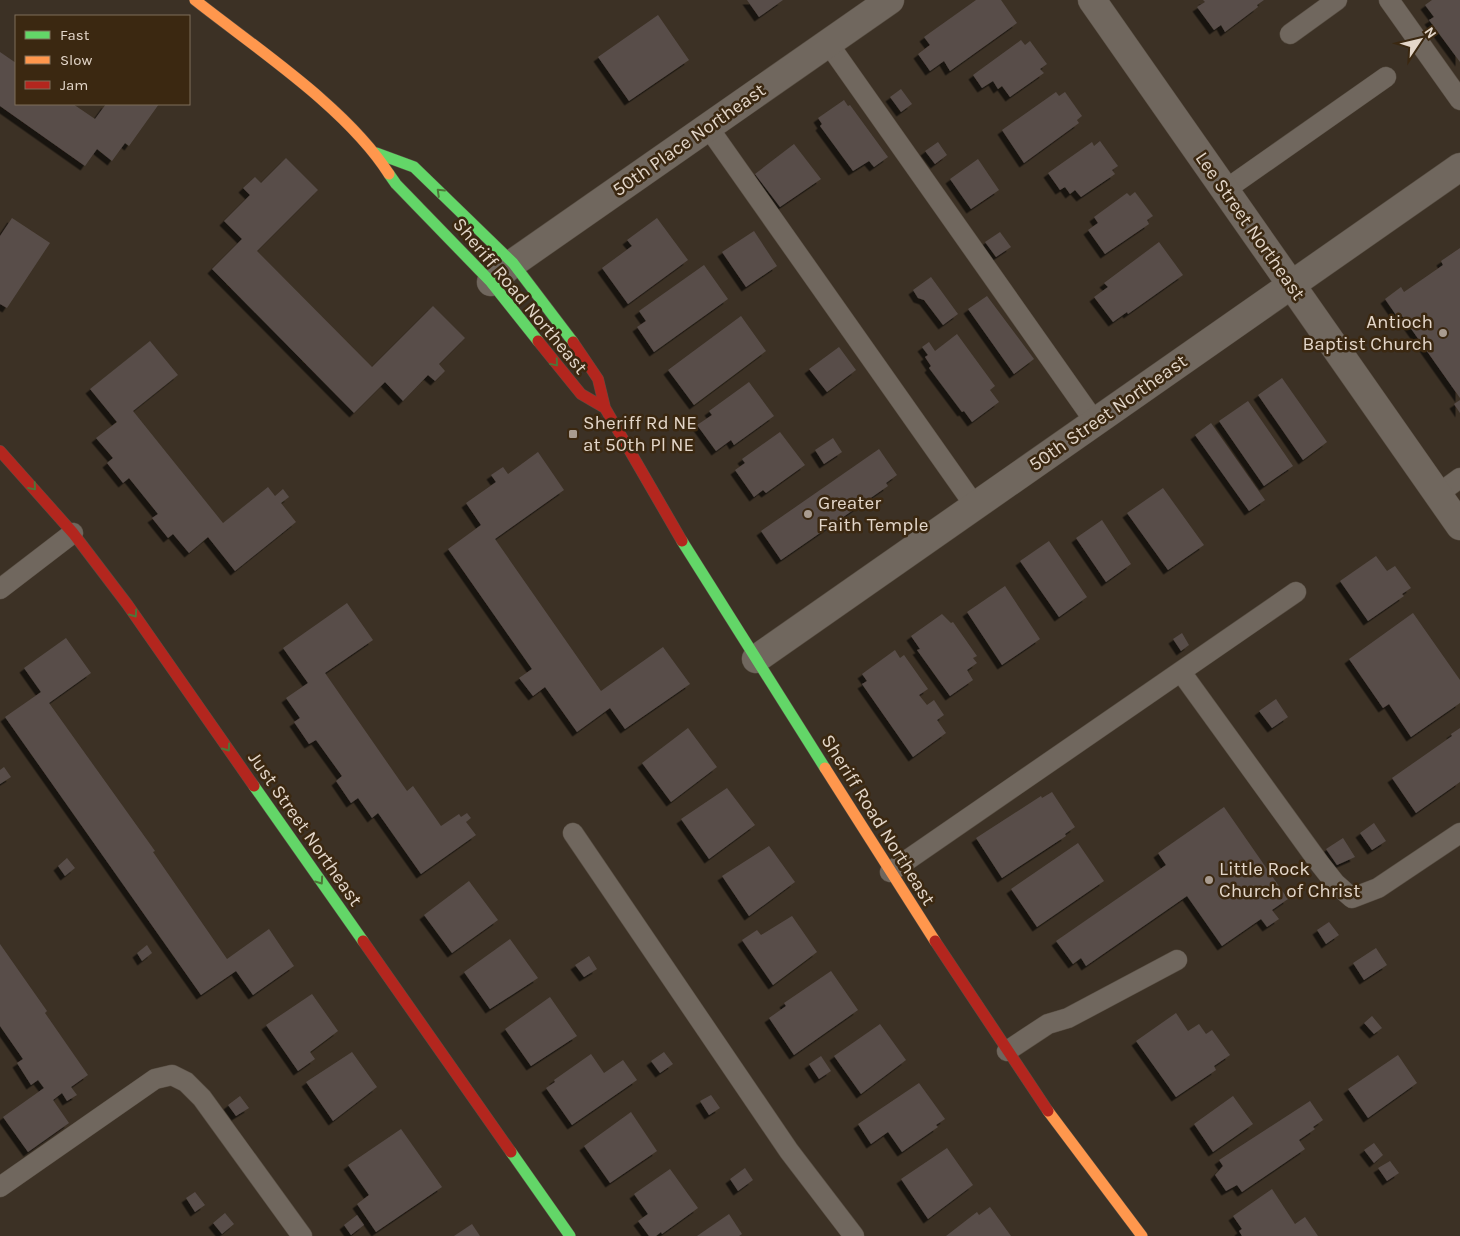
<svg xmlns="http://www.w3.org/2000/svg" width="1460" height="1236" font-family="Karla,sans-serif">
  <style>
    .building { fill: #584d49; filter: url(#shadow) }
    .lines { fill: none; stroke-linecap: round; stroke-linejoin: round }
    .lane-casing { stroke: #584e43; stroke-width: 21 }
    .street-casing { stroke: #584e43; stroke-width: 29 }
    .fast-casing { stroke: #584e43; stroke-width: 12 }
    .slow-casing { stroke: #584e43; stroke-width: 12 }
    .jam-casing { stroke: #584e43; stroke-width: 12 }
    .lane { stroke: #70675e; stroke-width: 20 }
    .street { stroke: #70675e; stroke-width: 28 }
    .fast { stroke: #63d668; stroke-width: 11 }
    .slow { stroke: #ff974d; stroke-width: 11 }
    .jam { stroke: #b3261e; stroke-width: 11 }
    .oneway { stroke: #4d7638 }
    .poi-dot { fill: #a99c90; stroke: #3b2811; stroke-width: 2 }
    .labels { text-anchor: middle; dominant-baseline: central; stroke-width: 5; stroke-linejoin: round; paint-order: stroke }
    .street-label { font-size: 19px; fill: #e3d6c9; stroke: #3b2811 }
    .poi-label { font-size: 19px; fill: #e3d6c9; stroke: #3b2811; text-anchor: start }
  </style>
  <defs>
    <filter id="shadow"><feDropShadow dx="-4.5" dy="4.5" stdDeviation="0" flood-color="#0009"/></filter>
  </defs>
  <rect width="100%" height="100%" fill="#3c3125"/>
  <path class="building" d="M747,0H783L759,17Z
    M976,0H1001L1017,23L950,71L944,61L930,71L918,54L930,45L924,37Z
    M1203,0H1264L1257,5L1258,7L1225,32L1221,25L1214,30L1197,7L1205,2Z
    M1432,0H1460V62L1429,20L1434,17L1425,5Z
    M658,15L689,60L629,101L598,57Z
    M1021,40L1025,45L1030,41L1047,64L1040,69L1044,73L1010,97L1002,86L998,89L993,81L982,88L973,75Z
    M0,52L16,63V104H73L95,119L106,104H159L129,146L125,143L112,161L97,149L85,166L0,106Z
    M901,89L912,104L901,112L890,97Z
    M1056,92L1059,96L1065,92L1082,116L1077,120L1079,123L1024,163L1002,130Z
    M844,100L848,106L850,105L888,157L874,167L869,161L853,171L820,126L822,124L818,118Z
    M1100,141L1118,166L1112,170L1115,174L1081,197L1075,190L1070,194L1065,187L1060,190L1048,173L1092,142L1094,146Z
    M938,142L947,155L935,164L925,151Z
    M794,144L821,179L780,207L755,174Z
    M286,158L318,190L257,251L372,367L433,306L465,338L439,364L445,371L435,381L428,375L403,401L385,382L354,413L212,269L242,239L224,221L250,195L243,188L255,177L261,183Z
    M978,159L999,190L971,209L950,179Z
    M1135,192L1153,216L1147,220L1149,224L1105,254L1088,230L1098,223L1094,217L1127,193L1130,196Z
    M12,218L50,243L7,308L0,304V236Z
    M657,218L688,260L628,304L602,268L632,246L627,240Z
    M754,231L777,266L746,287L722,252Z
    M1000,232L1011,247L996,257L985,242Z
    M1159,242L1183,275L1128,314L1127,312L1113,322L1094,297L1108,287L1104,283Z
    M1460,248V398L1400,313L1396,315L1385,299L1401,287L1404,292L1443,265L1441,261Z
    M704,265L728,299L654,352L637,327L646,321L639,311Z
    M931,277L958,314L943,325L924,300L918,298L913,290Z
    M987,296L1034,359L1014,374L968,309Z
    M741,316L766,351L694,405L668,370Z
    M957,334L995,386L990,390L999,402L972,422L964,411L962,412L929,368L931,366L925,357L928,355L922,347L929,342L935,351Z
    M150,341L178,375L133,411L223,523L268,487L275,496L283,489L289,497L281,503L296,522L235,571L208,537L189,553L173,534L168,538L152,518L158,514L129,478L123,483L107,463L113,458L96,438L117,422L90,389Z
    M839,347L856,370L827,392L809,369Z
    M1282,378L1327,442L1303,460L1258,395Z
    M749,382L774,416L734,445L731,440L716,451L697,425L712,415L709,411Z
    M1460,400V413L1454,404Z
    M1248,401L1293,466L1264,486L1219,421Z
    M1211,423L1265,500L1249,511L1195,435Z
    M780,432L805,465L766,493L763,490L754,497L735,470L745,463L742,459Z
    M833,438L842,452L824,464L815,450Z
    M879,449L897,475L886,483L888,486L781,560L761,531Z
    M538,452L564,490L495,539L601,691L663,647L690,684L625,729L610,708L577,732L545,687L533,696L519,678L532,669L448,549L481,525L466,503L496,482L491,475L503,467L508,474Z
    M1163,488L1204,545L1168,570L1127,513Z
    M1102,520L1131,564L1106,582L1076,538Z
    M1049,541L1087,597L1059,617L1020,561Z
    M1376,556L1387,571L1395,566L1411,588L1402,594L1404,596L1368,621L1340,581Z
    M1005,586L1040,639L1002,665L967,612Z
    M347,603L373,640L325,673L407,791L413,786L441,826L459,814L461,817L467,813L471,818L466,822L476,835L421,874L378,813L372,818L358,798L351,803L336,781L342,776L316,740L309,744L294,722L300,718L286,698L308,683L283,648Z
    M1413,613L1460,680V703L1411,737L1389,704L1383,708L1349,659Z
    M942,614L951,623L953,622L977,656L973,658L977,663L967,670L973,680L950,696L917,650L920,649L911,636Z
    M1182,633L1189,645L1181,651L1173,639Z
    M66,638L91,673L49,703L155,851L153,852L227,959L269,929L294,966L253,995L236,971L201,995L5,717L41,692L24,668Z
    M895,650L900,658L904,655L928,689L919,695L927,705L934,700L944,715L937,720L946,733L913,757L862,684L867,681L862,674Z
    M1276,699L1288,717L1272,728L1259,711Z
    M688,728L717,767L671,802L642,763Z
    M1460,728V782L1416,813L1392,778L1452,736L1451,734Z
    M4,767L11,777L0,784V770Z
    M727,788L755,825L709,859L681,819Z
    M1052,792L1075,827L1065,834L1066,836L1002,878L976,838L1041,796L1042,798Z
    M1224,807L1288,899L1272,910L1279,919L1267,927L1261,919L1222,946L1187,896L1086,966L1081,958L1073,964L1056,941L1166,865L1158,853Z
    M1374,823L1386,841L1372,850L1360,833Z
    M1343,838L1355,857L1337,865L1326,849Z
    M1078,843L1104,881L1037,927L1011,889Z
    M769,846L795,882L749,916L722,876Z
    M67,858L75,868L65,876L58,866Z
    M469,881L498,920L452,953L424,915Z
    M792,916L817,952L773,985L742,940L757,930L761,935Z
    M1329,922L1339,935L1326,944L1317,930Z
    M510,939L538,978L490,1009L464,972Z
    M0,944L47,1011L45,1013L88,1075L71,1087L77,1095L67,1101L62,1093L53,1100L69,1123L28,1152L3,1117L44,1088L38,1080L31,1085L17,1063L23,1059L0,1026Z
    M147,945L152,953L142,961L137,953Z
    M1376,948L1387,965L1364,980L1353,963Z
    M589,956L597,969L584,977L575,965Z
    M831,971L858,1010L794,1055L769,1018L786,1006L784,1003Z
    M312,994L338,1031L310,1052L315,1059L298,1071L266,1025Z
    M550,997L577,1036L531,1066L505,1029Z
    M1176,1013L1188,1031L1199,1024L1206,1034L1212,1030L1230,1055L1214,1066L1216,1070L1176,1097L1136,1041Z
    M1372,1016L1382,1028L1374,1034L1364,1023Z
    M880,1024L906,1060L861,1094L834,1056Z
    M352,1052L377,1087L333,1121L306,1082Z
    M664,1052L673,1064L660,1073L651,1061Z
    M591,1054L604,1073L623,1060L637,1080L572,1125L546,1088L555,1082L554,1080Z
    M1398,1055L1417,1083L1368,1118L1348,1089Z
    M821,1056L831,1071L819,1079L809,1064Z
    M919,1083L945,1119L936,1125L938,1127L902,1152L888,1132L871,1144L858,1124Z
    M711,1095L720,1108L709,1115L700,1101Z
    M240,1096L249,1108L236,1116L228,1105Z
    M1233,1096L1253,1124L1213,1152L1194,1124Z
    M1310,1101L1323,1120L1313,1127L1315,1129L1299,1140L1305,1149L1242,1192L1237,1185L1226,1191L1215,1175L1223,1166L1219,1160Z
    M631,1112L657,1151L610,1183L584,1146Z
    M401,1129L442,1187L376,1232L357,1204L369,1195L348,1165Z
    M1374,1143L1383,1155L1374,1163L1364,1150Z
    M947,1148L973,1185L928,1219L901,1179Z
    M1390,1161L1399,1173L1387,1181L1378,1168Z
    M745,1168L753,1180L738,1191L730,1179Z
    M670,1169L698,1208L662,1234L661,1232L656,1236H649L638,1221L648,1214L634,1194Z
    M1272,1189L1295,1224L1305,1217L1318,1236H1242L1239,1231L1242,1229L1233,1216Z
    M195,1192L205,1205L195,1212L186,1198Z
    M990,1207L1011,1236H946L977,1212L979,1215Z
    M225,1213L234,1224L222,1234L213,1223Z
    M729,1214L742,1234L739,1236H697Z
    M357,1215L364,1225L351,1235L344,1225Z
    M472,1224L480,1236H454Z"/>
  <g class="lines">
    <g class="lane-casing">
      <path id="lane" d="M1389,0L1460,100
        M1290,34L1337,0
        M828,43L1095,422
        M708,127L975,506
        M1225,190L1386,77
        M1438,494L1460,478
        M0,589L73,533
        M1181,672L1320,864L1335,883L1352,898L1378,888L1460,833
        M573,833L789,1151L854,1236
        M890,872L1296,592
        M1007,1051L1048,1024L1068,1018L1177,960
        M0,1187L155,1079L172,1075L186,1082L202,1098L302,1236"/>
    </g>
    <g class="street-casing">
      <path id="street" d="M1092,0L1460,526
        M491,282L513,263L890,0
        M756,659L1460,167"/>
    </g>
    <g class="fast-casing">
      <path id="fast" d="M376,153L414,167L513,263L573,342
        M389,174L396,184L491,282L538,341
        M682,541L825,768
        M254,786L363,941
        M511,1152L570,1236"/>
    </g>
    <g class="slow-casing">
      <path id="slow" d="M195,0C257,49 347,108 389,174
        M825,768L935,941
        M1048,1111L1142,1236"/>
    </g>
    <g class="jam-casing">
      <path id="jam" d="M538,341L581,394L605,408
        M573,342L598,379L605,408L682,541
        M0,451L73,533L127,604L254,786
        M363,941L511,1152
        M935,941L1048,1111"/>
    </g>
    <use href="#lane" class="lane"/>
    <use href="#street" class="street"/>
    <use href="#fast" class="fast"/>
    <use href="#slow" class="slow"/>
    <use href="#jam" class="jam"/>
  </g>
  <defs><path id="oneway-chevron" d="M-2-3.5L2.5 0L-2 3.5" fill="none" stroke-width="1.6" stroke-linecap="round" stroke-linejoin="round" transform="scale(1.25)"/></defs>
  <g class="oneway">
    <use href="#oneway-chevron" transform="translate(440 192) rotate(-136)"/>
    <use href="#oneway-chevron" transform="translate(555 363) rotate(50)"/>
    <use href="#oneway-chevron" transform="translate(33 487) rotate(49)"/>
    <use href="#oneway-chevron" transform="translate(134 614) rotate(55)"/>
    <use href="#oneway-chevron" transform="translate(227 748) rotate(55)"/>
    <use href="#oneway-chevron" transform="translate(320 881) rotate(55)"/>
  </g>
  <g class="poi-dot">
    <circle cx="1443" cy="333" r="5"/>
    <rect x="568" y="429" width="10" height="10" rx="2.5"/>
    <circle cx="808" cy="514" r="5"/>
    <circle cx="1209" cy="880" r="5"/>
  </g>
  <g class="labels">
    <g class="street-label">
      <text transform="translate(689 140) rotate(-35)">50th Place Northeast</text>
      <text transform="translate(1250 226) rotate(55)">Lee Street Northeast</text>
      <text transform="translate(520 296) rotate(50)">Sheriff Road Northeast</text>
      <text transform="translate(1108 413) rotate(-35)">50th Street Northeast</text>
      <text transform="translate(878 820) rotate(58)">Sheriff Road Northeast</text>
      <text transform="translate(305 829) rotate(55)">Just Street Northeast</text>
    </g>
    <g class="poi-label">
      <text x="1433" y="322" text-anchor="end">Antioch<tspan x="1433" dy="22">Baptist Church</tspan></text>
      <text x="583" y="423">Sheriff Rd NE<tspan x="583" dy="22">at 50th Pl NE</tspan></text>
      <text x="818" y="503">Greater<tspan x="818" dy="22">Faith Temple</tspan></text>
      <text x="1219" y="869">Little Rock<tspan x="1219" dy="22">Church of Christ</tspan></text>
    </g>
  </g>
  <rect x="15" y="15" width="175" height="90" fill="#3b2811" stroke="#7e6e5b"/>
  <rect x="25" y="31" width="25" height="8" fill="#63d668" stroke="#7e6e5b"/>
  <text x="60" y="40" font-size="15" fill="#e3d6c9">Fast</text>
  <rect x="25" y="56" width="25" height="8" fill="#ff974d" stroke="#7e6e5b"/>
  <text x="60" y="65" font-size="15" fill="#e3d6c9">Slow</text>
  <rect x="25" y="81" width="25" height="8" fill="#b3261e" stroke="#7e6e5b"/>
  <text x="60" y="90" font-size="15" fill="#e3d6c9">Jam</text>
  <g transform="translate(1420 40) rotate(55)" stroke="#3b2811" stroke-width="4" paint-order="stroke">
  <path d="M0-4L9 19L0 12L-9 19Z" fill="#e3d6c9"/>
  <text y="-8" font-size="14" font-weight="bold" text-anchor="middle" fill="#e3d6c9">N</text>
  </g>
</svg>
